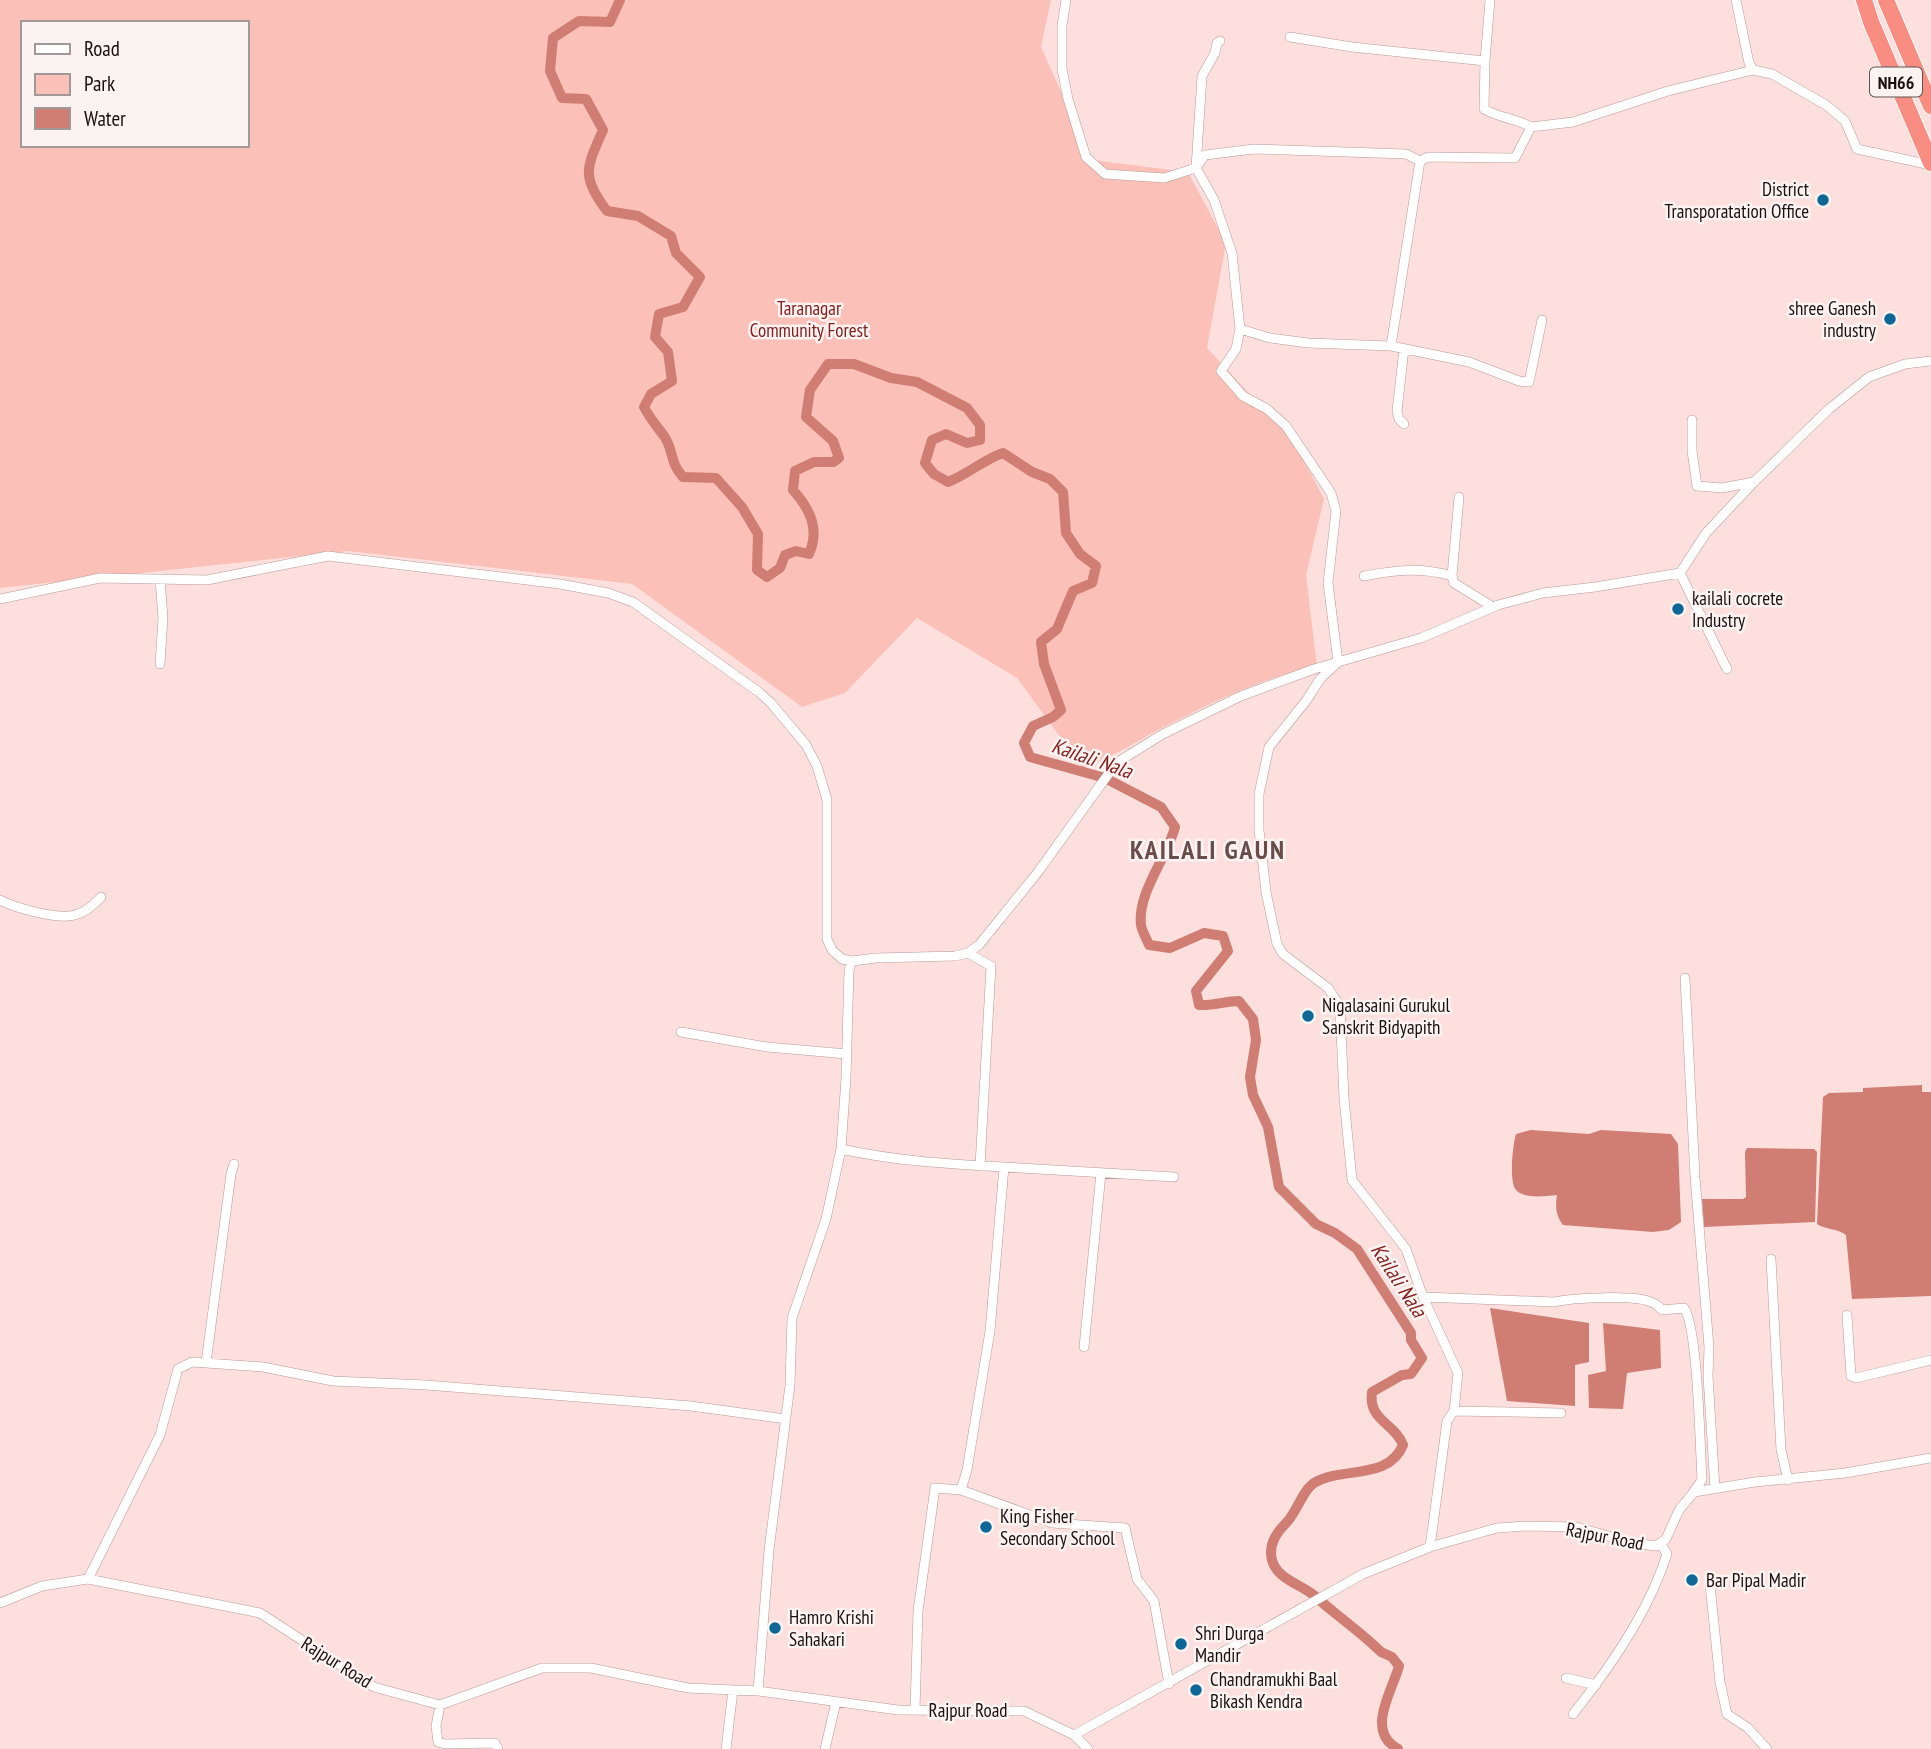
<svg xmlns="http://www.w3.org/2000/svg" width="1931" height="1749" font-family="'PT Sans Narrow',sans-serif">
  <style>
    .green { fill: #fbc1b9; fill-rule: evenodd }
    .water { fill: #d07d73 }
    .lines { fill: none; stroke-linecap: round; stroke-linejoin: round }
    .canal { stroke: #d07d73; stroke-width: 10 }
    .street-casing { stroke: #ba9995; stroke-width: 10 }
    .highway-casing { stroke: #fff; stroke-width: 18 }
    .street { stroke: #fff; stroke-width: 9 }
    .highway { stroke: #f98d82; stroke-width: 16 }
    .poi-dot { fill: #0d6797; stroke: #fbf3f2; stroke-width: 2.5 }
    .labels { text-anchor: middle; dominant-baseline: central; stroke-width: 5; stroke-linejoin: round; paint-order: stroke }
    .shield { fill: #fbf3f2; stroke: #5e5452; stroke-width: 2 }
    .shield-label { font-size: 18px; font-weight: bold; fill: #1b100e }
    .poi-label { font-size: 19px; fill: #1b100e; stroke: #fbf3f2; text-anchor: start }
    .park-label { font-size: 19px; fill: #84201d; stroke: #fbf3f2 }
    .street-label { font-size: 19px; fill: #1b100e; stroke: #fbf3f2 }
    .water-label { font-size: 21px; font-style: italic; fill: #84211d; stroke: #fbf3f2 }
    .district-label { font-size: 26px; font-weight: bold; letter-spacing: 2px; fill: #6a4d4a; stroke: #fbf3f2 }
  </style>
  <rect width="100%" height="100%" fill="#fde0dd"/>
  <path class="green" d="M0,0H1051L1041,47L1092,160L1188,172L1226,243L1207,348L1295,443L1324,499L1306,575L1317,666C1263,677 1210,703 1160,729C1134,743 1111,758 1083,768L1017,678L917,618L845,693L802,707L632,584L348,551L0,588ZM23,23H247V145H23Z"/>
  <path class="water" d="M1922,1085V1092H1931V1296L1852,1299L1846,1235C1837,1228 1826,1230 1817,1224L1823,1097L1829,1093L1863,1092V1088Z
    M1531,1130L1589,1134L1601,1130L1671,1134L1678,1144L1681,1222L1669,1230L1653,1232L1563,1225C1556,1216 1555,1206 1557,1195C1546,1196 1526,1199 1517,1191C1508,1184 1513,1144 1516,1134Z
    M1747,1148L1814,1149L1817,1152L1815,1222L1704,1227L1702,1199H1743L1746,1197L1745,1152Z
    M1490,1308L1589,1323V1362L1575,1365V1406L1507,1401Z
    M1603,1323L1660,1330L1661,1368L1627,1373L1623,1409L1589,1408L1588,1375L1606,1371Z"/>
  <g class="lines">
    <path class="canal" d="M620,0L610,22L579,21L553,38L550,71L562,98L586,99L603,130C587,167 580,176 607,211L638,216L671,236L676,253L700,277L683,307L659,314L655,337L668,352L672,381L651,394L644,407C651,420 656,425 664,436C674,450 669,462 683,477L716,478L742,507L758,534L757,570L767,577L780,568L785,555L796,551L809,554C820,529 810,509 793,490L795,471L814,462H833L839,458L833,441L806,417L810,390L828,364H854L891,378L917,382L967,408L980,425V440L967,443L946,434L932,440L925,463L934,474L948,482C968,474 983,460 1003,453L1032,472L1050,479L1063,492L1066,533L1080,554L1096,566L1092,583L1073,591L1057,629L1041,642L1044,664L1061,710L1053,717L1033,726L1024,743L1030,757L1105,778L1161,807L1175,827C1167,858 1137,893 1141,925C1142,932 1147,939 1149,945L1170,948L1204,933L1223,936L1228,951L1196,991L1199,1005C1213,1006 1225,1001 1239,1001L1253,1019L1256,1040L1250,1077L1253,1095L1268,1127L1279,1187L1316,1224L1335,1233L1357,1249L1411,1333V1340L1422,1358L1411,1374L1402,1375L1372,1392C1368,1421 1395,1423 1403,1445C1388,1481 1342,1466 1314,1483C1303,1490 1297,1511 1287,1522C1277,1532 1268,1544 1272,1560C1277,1580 1302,1584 1316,1597C1337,1616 1361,1632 1381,1652L1392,1657L1399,1666C1392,1692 1365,1731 1398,1749"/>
    <g class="street-casing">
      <path id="street" d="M1066,0L1062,26V69L1068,99L1086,157L1105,174L1164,178L1196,168L1205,155L1254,149L1406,154L1420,161L1428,157L1515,158L1531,127L1573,122L1668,91L1753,70L1772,74L1826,105L1845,121L1857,149L1931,165
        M1736,0L1749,63L1753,70
        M1290,37L1352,47L1485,61L1484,109C1499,118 1515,118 1531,127
        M1220,41L1217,43L1215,53L1202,76L1196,168L1214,200L1232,253L1240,329L1236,349L1221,371L1243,396L1267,409L1286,426L1331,493L1336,511L1328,583L1338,662L1320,679L1306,701L1269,747L1259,794V830L1266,892L1277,944L1283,954L1328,988L1340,1006L1344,1098L1352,1180L1406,1249L1423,1297L1458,1373L1454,1411L1447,1421L1430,1547
        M1485,61L1490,0
        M1240,329L1270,338L1308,343L1391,346L1469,362L1519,381L1529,382L1542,320
        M1391,346L1420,161
        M1404,349L1397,411L1399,419L1404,424
        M1692,420V451L1697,486L1722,488L1754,482
        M1459,497L1452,576L1454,583L1493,607
        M1680,573L1727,669
        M1364,576C1396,570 1420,567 1452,576
        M0,599L100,578L207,580L328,556L560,584L608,593L633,602L760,693L771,703L806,745L817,766L827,800V939L832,950L842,959L852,961L876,958L955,956L968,953L979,945L1038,872L1112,769L1121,760L1163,734L1241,696L1314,669L1421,638L1498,605L1543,593L1595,587L1680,573L1706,533L1754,482L1829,409L1869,377L1905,364L1931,361
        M160,664L163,618L160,579
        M0,900C15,908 58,920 75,915C86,912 93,906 101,897
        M968,953L991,966L980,1166
        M1685,978L1695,1177L1709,1347L1708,1376L1715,1489
        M681,1032L767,1047L847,1054
        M841,1149C895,1161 949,1164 1004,1167L990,1331L967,1470L961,1490L935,1488L918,1611L915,1710
        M1004,1167L1174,1177
        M1771,1259L1781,1450L1788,1480
        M1423,1297L1554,1302C1573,1298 1638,1294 1653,1303C1657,1304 1659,1307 1662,1310L1684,1308C1698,1326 1700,1450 1702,1480L1692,1494
        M1847,1315L1851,1376L1856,1378L1931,1360
        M1084,1347L1101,1173
        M206,1363L231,1174L234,1164
        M1454,1411L1561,1413
        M961,1490L1052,1523L1125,1528L1137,1579L1154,1601L1169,1684
        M88,1579L160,1435L178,1369L192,1362L263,1367L333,1381L426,1385L691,1406L786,1419
        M1710,1585L1720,1682L1727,1714L1748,1728L1767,1749
        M0,1603L42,1586L88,1579L260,1613L374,1687L440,1705L542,1668H591L688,1688L758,1691L898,1710L1024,1711L1074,1735L1363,1574L1430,1547L1497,1528L1527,1526L1576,1527L1633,1543L1656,1546L1666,1539L1679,1510L1694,1492L1755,1482L1845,1473L1931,1458
        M1566,1678L1596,1685
        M758,1691L769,1550L790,1385L792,1318L826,1219L841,1149L846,1078L849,970L852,961
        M440,1705L436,1726L438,1742L445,1744L495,1743L498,1749
        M1573,1714C1609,1669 1650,1609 1667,1554L1660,1543
        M1074,1735L1088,1749
        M726,1749L733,1690
        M825,1749L836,1702"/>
    </g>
    <g class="highway-casing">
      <path id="highway" d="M1864,0L1871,22L1931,163
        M1886,0L1931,106"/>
    </g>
    <use href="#street" class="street"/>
    <use href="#highway" class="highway"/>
  </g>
  <g class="poi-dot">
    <circle cx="1823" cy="200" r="7"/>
    <circle cx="1890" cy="319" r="7"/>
    <circle cx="1678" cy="609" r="7"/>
    <circle cx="1308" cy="1016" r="7"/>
    <circle cx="986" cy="1527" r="7"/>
    <circle cx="1692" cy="1580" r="7"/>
    <circle cx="775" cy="1628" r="7"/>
    <circle cx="1181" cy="1644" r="7"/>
    <circle cx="1196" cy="1690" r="7"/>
  </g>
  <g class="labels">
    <rect class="shield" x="1870" y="67.5" width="52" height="29" rx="5"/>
    <g class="shield-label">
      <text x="1896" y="82">NH66</text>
    </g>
    <g class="poi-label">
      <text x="1809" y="189" text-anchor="end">District<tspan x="1809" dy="22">Transporatation Office</tspan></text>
      <text x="1876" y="308" text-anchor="end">shree Ganesh<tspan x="1876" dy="22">industry</tspan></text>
      <text x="1692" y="598">kailali cocrete<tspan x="1692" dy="22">Industry</tspan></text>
      <text x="1322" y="1005">Nigalasaini Gurukul<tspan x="1322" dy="22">Sanskrit Bidyapith</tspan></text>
      <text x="1000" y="1516">King Fisher<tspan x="1000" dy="22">Secondary School</tspan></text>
      <text x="1706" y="1580">Bar Pipal Madir</text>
      <text x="789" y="1617">Hamro Krishi<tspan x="789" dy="22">Sahakari</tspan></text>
      <text x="1195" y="1633">Shri Durga<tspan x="1195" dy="22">Mandir</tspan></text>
      <text x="1210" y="1679">Chandramukhi Baal<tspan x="1210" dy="22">Bikash Kendra</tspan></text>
    </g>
    <g class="park-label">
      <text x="809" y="308">Taranagar<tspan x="809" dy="22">Community Forest</tspan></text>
    </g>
    <g class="street-label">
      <text transform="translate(1605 1536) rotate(11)">Rajpur Road</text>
      <text transform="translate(337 1662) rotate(32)">Rajpur Road</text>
      <text x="968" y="1710">Rajpur Road</text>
    </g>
    <g class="water-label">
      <text transform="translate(1092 758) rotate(19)">Kailali Nala</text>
      <text transform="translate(1399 1280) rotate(57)">Kailali Nala</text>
    </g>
    <g class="district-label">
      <text x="1208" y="849">KAILALI GAUN</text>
    </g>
  </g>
  <rect x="21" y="21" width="228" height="126" fill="#fbf3f2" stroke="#a19897" stroke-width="2"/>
  <rect x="35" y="44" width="35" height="10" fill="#ffffff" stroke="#a19897" stroke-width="2"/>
  <text x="84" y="56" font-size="21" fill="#1b100e">Road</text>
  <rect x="35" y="74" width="35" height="21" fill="#fbc1b9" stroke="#a19897" stroke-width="2"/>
  <text x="84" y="91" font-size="21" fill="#1b100e">Park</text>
  <rect x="35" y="108" width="35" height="21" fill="#d07d73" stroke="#a19897" stroke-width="2"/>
  <text x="84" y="126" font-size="21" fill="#1b100e">Water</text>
</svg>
